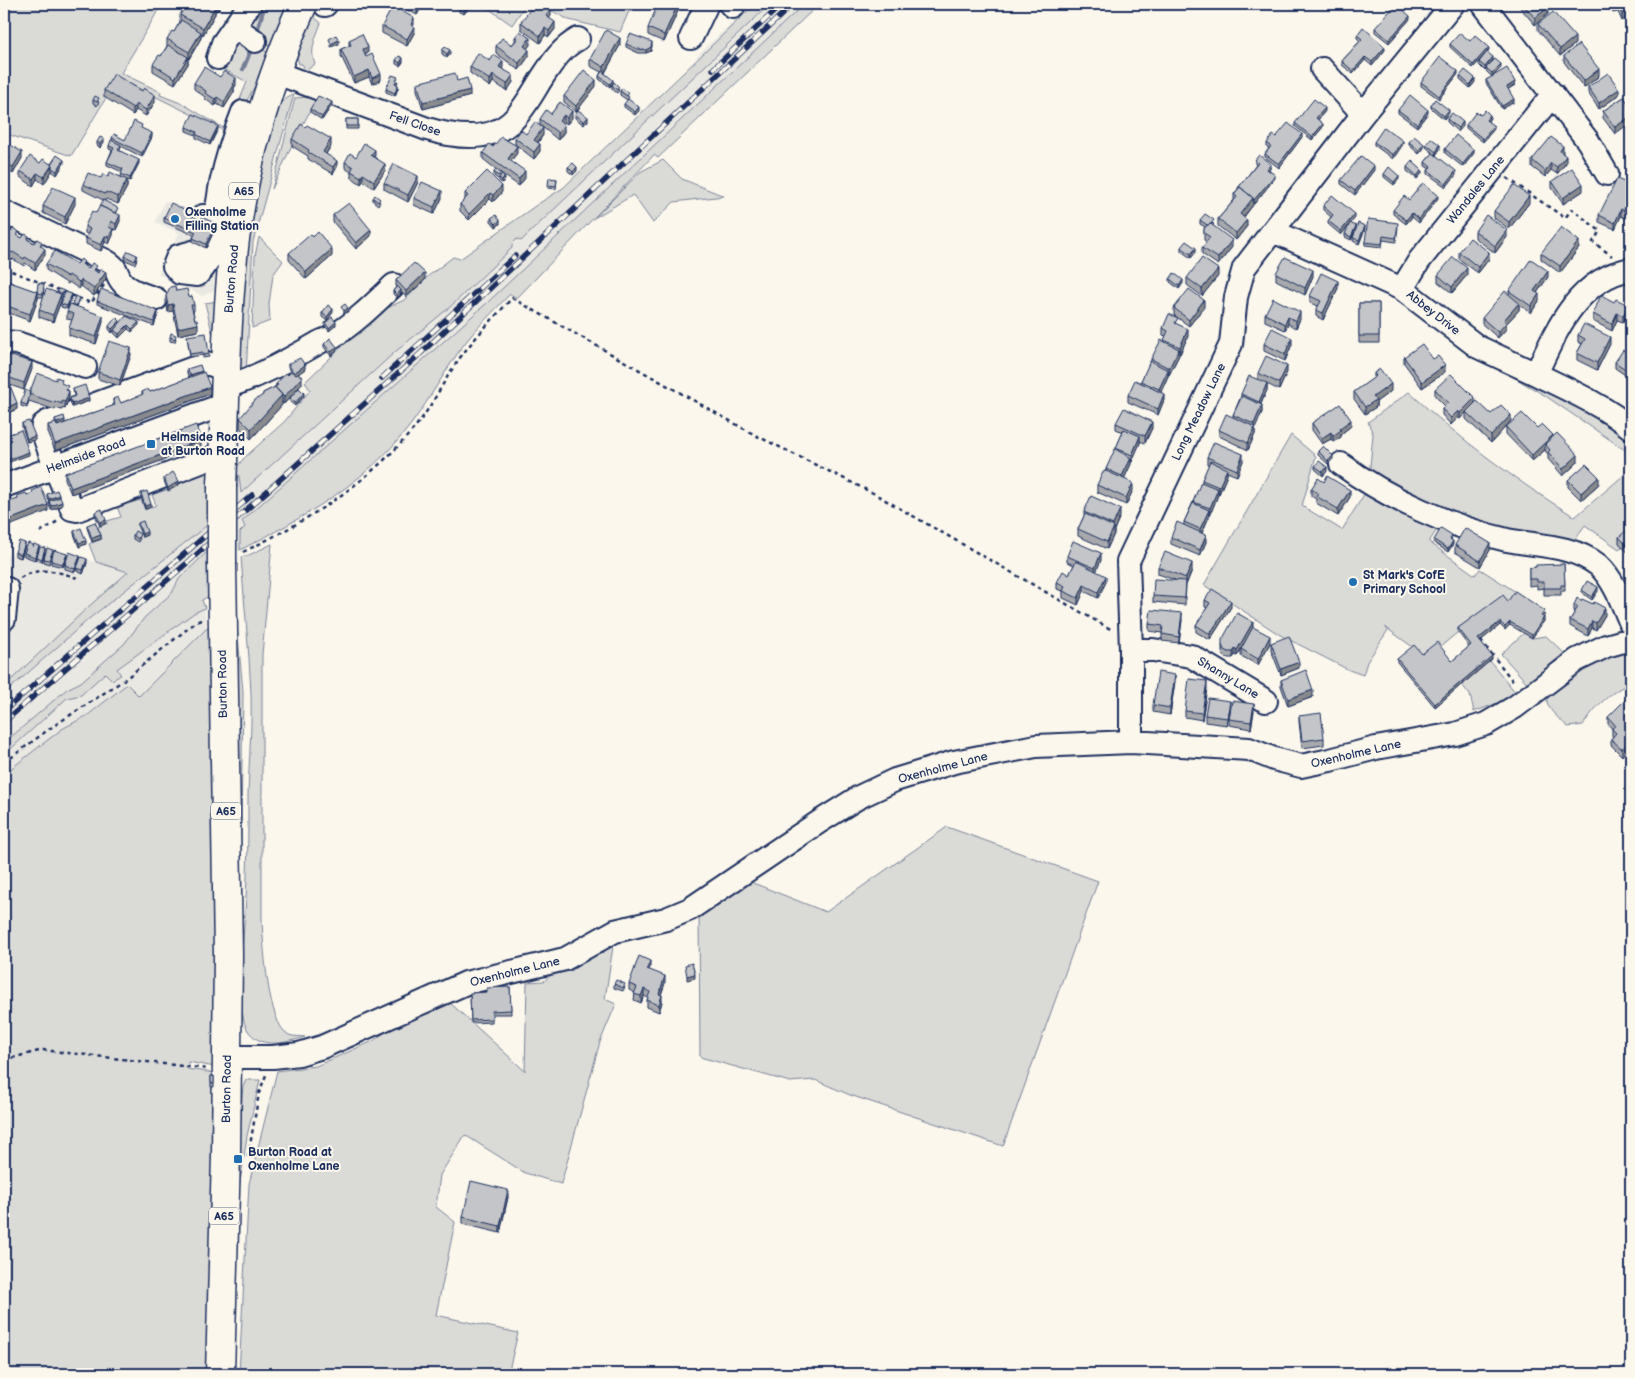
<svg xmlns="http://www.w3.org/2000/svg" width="1635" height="1378" font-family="'Balsamiq Sans',sans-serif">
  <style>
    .built { fill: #eae8e2 }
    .green { fill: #dadad7; stroke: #7a849a }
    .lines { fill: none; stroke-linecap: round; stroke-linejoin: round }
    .stream { stroke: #747e96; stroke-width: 4.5 }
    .minor-casing { stroke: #1b2f5e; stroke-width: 26 }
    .major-casing { stroke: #1b2f5e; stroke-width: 31 }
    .path { stroke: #1b2f5e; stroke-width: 2.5; stroke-dasharray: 4 4; stroke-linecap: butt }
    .minor { stroke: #fbf7ec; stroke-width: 22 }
    .major { stroke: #fbf7ec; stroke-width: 28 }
    .rail-casing { stroke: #1b2f5e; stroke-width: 5.5 }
    .rail { stroke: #fbf7ec; stroke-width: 4; stroke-dasharray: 11; stroke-linecap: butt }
    .major-bridge-casing { stroke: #1b2f5e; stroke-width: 31; stroke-linecap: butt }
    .major-bridge { stroke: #fbf7ec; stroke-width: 28 }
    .wall { fill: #a8a9ad; stroke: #1b2f5e }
    .shaded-wall { fill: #888a8d; stroke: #1b2f5e }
    .building { fill: #c3c5c9; stroke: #1b2f5e }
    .poi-dot { fill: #1f6fb2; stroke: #fbf7ec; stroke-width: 2 }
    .labels { text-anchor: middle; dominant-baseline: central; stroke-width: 4; stroke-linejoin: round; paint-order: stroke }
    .shield { fill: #fbf7ec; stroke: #5e6b89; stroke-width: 1 }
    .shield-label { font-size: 11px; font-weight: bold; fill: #1b2f5e }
    .street-label { font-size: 12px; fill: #1b2f5e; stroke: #fbf7ec }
    .poi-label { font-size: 12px; font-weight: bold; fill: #1b2f5e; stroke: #fbf7ec; text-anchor: start }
  </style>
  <rect width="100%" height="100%" fill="#fbf7ec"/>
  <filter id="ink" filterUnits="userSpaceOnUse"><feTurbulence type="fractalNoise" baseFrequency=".02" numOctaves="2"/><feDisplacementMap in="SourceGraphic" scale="10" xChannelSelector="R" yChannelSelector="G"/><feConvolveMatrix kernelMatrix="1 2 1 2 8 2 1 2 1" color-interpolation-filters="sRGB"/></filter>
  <g filter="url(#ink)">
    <path class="built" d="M752,4H819L658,158L654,155L517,298L510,294L485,320L463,346L412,424L383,456L348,487L312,511L280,530L235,553L211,595L202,600L205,608L206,629L138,697L4,824V687L11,680L4,673V548L9,556L14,552L17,542L27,544L28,542L129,572L232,478L243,459L285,421L310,390L305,382L377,313L406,299L427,277L453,257L460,259L538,204L563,188L699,59L696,57Z
      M203,200L225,209L218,288L203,296L158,274L179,233L155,222L165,201L196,213Z"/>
    <path class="green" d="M4,4H162L121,73L161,92L160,95L183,104L225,129V131L118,78L71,156L4,133Z
      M257,4H288L270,46C257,41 251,32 247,18Z
      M318,4L313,16L321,23C316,37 309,50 315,64L306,71L302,64H299L296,54Z
      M482,4H526L512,25Z
      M539,4H632L620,32L569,20Z
      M755,4H770L521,241L517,239L512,244V248L450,307L395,352L241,493L239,476L235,470L243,459L285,421L310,390L305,382L377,313L406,299L427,277L453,257L460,259L538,204L563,188Z
      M804,4H819L658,158L654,155L517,298L510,294C494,311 476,328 462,347C444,372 430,399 412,423C368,482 303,518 240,550V532L245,527L242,521L488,302Z
      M232,40L268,52L257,82L244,106L234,108L240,99L247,82L223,69Z
      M294,94L253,242L246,375L239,378L244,237L278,104Z
      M307,97L317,98L291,147L272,189L295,98Z
      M663,160L682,179L724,196L674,202L653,223L633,195L594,218L640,172Z
      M259,237L283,261L273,275L269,304L270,321L252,328L255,256Z
      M218,301L214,340L205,303Z
      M1486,361L1575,399L1631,442V454L1544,395Z
      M1409,392C1460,439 1516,481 1575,517L1631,469V540L1619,549L1585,525L1570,546L1508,536L1369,477L1373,434L1368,422Z
      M1291,435L1316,456L1302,506L1342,530L1368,488L1441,523L1429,542L1475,575L1480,569L1516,592L1508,604L1458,632L1439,648L1421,658L1414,648L1385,627L1388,630L1367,662L1363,675L1349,670L1280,635L1204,585Z
      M207,464L209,472L210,523L90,618L4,694V673L11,680L87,608L128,572L96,562L89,544L102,539L98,527L108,523L107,521L121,517L114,498L127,493L130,503L141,500L145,510L156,505L152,495L166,490L163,479Z
      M272,544L262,655V923C264,946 267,1024 289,1035C293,1037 301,1036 305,1037C287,1042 263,1050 249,1032C235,1016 243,946 244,924C248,881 248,838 248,795C249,761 252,727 251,693C249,647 244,602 241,557L249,555Z
      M210,549L211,595L202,600L205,608L194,613L117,669L121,675L112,680L105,673L81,695L67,698L4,755V743L67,689L81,682L124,644L145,617L172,593L179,579Z
      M233,580L243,692L240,904Z
      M210,627L215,629V1067L188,1062L187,1069L214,1073L212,1374H4V774L62,729L88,715L127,684L139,696L206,629Z
      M1524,633L1532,638L1546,636L1564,653L1528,684L1501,654Z
      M1631,646V682C1610,693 1596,705 1583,725L1568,727C1559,718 1545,709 1547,696L1580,666Z
      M1490,661L1516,693L1505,700L1474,712L1470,695L1462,685Z
      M947,827L1098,881L1003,1146L850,1095L815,1080L790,1082L700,1057L699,910L743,879L826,912Z
      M614,940L605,999L616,1004L600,1042L561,1184L525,1173L465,1135L440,1175L436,1207L455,1222L436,1315L518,1333L508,1374H239L249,1184L277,1071L316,1066L373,1041L412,1013L448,1001L525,1071L527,982L544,981L553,973L571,971Z
      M246,1080H260L247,1136L238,1196L242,1097L243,1087Z"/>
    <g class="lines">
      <path class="stream" d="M258,28L263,10
        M243,69L250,52"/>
      <g class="minor-casing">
        <path id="minor" d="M730,4L733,7
          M1483,4L1588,141L1607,174
          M325,5L326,4
          M235,27L255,41
          M691,38L707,4
          M218,58L223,43L250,4
          M1322,69L1363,114
          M274,72L427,129C454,137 489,142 511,122C525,109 534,90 544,75C554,60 562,48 578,39
          M4,212L106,261C120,269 115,275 123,283C131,292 145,295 156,299
          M198,222L203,216H217C218,239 215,258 197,275L180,273L174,266L178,256L200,250
          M212,226C218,212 218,198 221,184C226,160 234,135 243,112
          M1273,231L1402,289L1478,347L1536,374C1556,331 1577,279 1631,269
          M1402,289L1419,261L1553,94
          M4,342L17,343L85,367
          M1536,374C1569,390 1603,405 1631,428
          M226,387C259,377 288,360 318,343C323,340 328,339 332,337C354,324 376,302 394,285
          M224,453L77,510L72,509L55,467L42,430L43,425L47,422L199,366L207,363L226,370
          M1341,464C1387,498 1451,527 1507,540C1538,546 1572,545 1598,565C1614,579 1623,605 1631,624
          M4,486L225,404
          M4,619L7,589
          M1131,650H1153L1191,656L1266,701
          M1131,742V650L1128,561L1231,344L1236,297L1244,268L1363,114L1453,4
          M227,1057H273L299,1054L322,1047L466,983L565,959L615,931L666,919L690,909L819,822L859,797L895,780L954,762L1036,746L1131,742L1249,749L1274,759L1301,766L1330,760L1376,748L1455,734L1486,724L1515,707L1577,660L1606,646L1631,639"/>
      </g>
      <g class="major-casing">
        <path id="major" d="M222,485C226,403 225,321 235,239C246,158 269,79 303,4
          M220,1374L226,1156L228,954L222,565"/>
      </g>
      <path class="path" d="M1507,178L1565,218L1572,209L1600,231L1593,242L1612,256
        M4,268L91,303L104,285
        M40,532L58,521
        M243,552C309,520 369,483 416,426C432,406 443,382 457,362C473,339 493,319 512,298L755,435L873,493L1112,630
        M20,578C40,566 57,571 77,578
        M1481,640L1515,684
        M4,763L49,729L124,680L196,622L201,620
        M4,1060L43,1050L208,1069
        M248,1157L259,1093L266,1075"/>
      <use href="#minor" class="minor"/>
      <use href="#major" class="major"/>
      <g class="rail-casing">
        <path id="rail" d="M713,69L782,4
          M382,378L515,256
          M4,711L252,495
          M4,722L187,563L421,353L793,4"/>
      </g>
      <use href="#rail" class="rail"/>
      <g class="major-bridge-casing">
        <path id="major-bridge" d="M222,485V565"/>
      </g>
      <use href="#major-bridge" class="major-bridge"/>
    </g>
    <path class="wall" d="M189,4H222L217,11L215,10V14L203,35L201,34V38L189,59L188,58V64L175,84L153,71V64L161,56L167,46V39L174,32L180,22V15L187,7Z
      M399,4H423L417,15L399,6Z
      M467,4H473L470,8L468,6V9L464,14L459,12V8L467,5Z
      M681,4L664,42L648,35V28Z
      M1410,4H1422L1417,9Z
      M1517,4H1546L1548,14L1535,25Z
      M1609,4H1631L1622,21L1618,12L1613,13Z
      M551,16L549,18L555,29L549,37L545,35L540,43L521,29V22Z
      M1410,19L1389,43L1375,32V28Z
      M414,24L413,26L414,33L407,46L382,33V26Z
      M1538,24L1575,44L1560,56L1538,30Z
      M1357,35L1385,50L1372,66L1365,60L1353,74L1342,65V61L1360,41L1357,38Z
      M515,37L530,45L527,48L529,56L519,70L496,53V46L512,45L515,41Z
      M349,40L368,53L365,55L381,80L372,84L369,77L354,83L341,56V49L349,46Z
      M1470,41L1489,50L1487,52L1493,60L1501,68L1492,77L1515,85L1508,89L1514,102L1502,109L1486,83V80L1492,77L1486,71V69L1485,71L1479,65V62L1482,58L1473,68L1450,47V44Z
      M626,44L652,45L651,51L646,53H638L626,47Z
      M620,45L605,73L613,83L610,87L599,79V76L601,72L590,66V59Z
      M442,50L450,54L447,58L442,54Z
      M1564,56L1599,76L1584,88L1564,62Z
      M396,60L403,62L400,66L396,64Z
      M490,61L503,67L502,69L513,82L507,91L493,82L490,87L470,73V67Z
      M1458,74L1439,99L1421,86V82Z
      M1460,76L1475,82L1470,88L1460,79Z
      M220,77L236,85L234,88V92L224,108L217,104L215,106L205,99V97L194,89V83Z
      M398,81L397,84L398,88L395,96L386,92V89Z
      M457,81L470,96L423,109L417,90V83Z
      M612,85L619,90L617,93L612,89Z
      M596,86L576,112L564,102V96Z
      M1588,87L1619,95L1599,109L1588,93Z
      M104,90L155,102L146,116L136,110L133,115L104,97Z
      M620,91L629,97L627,100L620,95Z
      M1624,97L1615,134L1603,118V111Z
      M93,100L99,102L97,106L93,103Z
      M560,102L572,118L567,124L564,122L563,124L564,132L558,140L540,125V119L551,114Z
      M624,104L639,111L635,115L624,107Z
      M332,105L322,120L310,112V109Z
      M1431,105L1449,113L1444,119L1431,108Z
      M1398,110L1428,113L1417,127L1398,113Z
      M1325,111L1318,120L1323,127L1312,140L1295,126V123Z
      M575,114L588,121L584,125L575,118Z
      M1481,115L1490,118L1488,121L1494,129L1483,142L1466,128V125Z
      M346,119H358V129H346Z
      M1447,119L1463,126L1458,132L1447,122Z
      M186,127L218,129L210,145L196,138V135L186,131Z
      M142,129L152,137L142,157L121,146L120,151L139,163L130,181L127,180V187L118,204L106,199L105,201L83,190V184L108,177H121L122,172L107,165V162L112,150L109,149V146L112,141V138L125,140Z
      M526,134L543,135L538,143L540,151L534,159L515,144V138Z
      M1276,137H1302L1279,168L1265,157V154L1269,148L1267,147V143Z
      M292,139L331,146L326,154L337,167L333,174L308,159V156L292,146Z
      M4,141L22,158L13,174L4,168Z
      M97,142H104L100,148L97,145Z
      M1374,142L1403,144L1393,159L1374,145Z
      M1409,142L1424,148L1419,154L1409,145Z
      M1426,144L1440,149L1436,155L1456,175L1446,187L1428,174V170L1430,169L1425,166V162L1433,153L1426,147Z
      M493,147L517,153L511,161L525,178L519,186L502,174L505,180L502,183L499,181V178L498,179L494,176V172L501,176L502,174L483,159V153Z
      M1445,149L1474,153L1463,167L1445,153Z
      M1563,153L1566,163L1557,174L1551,170L1545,177L1532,167V160Z
      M375,156L374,157L385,171L374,188L363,181L361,184L351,177V172L345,168V162L356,157Z
      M1255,160L1271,167L1269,170L1275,178L1254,204L1253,203V205L1244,217L1247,226L1236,240L1218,226V219L1234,200V194L1238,189V188L1256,165L1255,164Z
      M40,163L51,164L64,163L57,175L52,171L44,184L37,179L33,186L20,177V171Z
      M1631,166V176L1630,175V168Z
      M568,167L577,171L573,175L568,171Z
      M1407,167L1422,173L1417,179L1407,171Z
      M1374,170L1355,195L1341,184V180Z
      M1384,174L1399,179L1394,185L1384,177Z
      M549,178L557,179L556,189L548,188Z
      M1552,181L1583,191L1563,204L1552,188Z
      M418,182L408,202L384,189V183Z
      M1631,185L1629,220L1621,216L1615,229L1599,222V215Z
      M502,192L493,202L490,199L469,220L460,211V204L465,199V193Z
      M373,198L380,202L378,205L373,201Z
      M414,198H442L434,214L414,205Z
      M1438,198L1419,223L1412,217L1406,224L1393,214V210L1409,200Z
      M1529,203L1509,229L1494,218V211Z
      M75,204L65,224L43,213V206Z
      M1323,206L1355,218L1350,223L1356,228L1365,229L1359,244L1353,241V238L1354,233L1351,240L1345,237V234L1350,224L1341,235L1328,224V221L1331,217L1323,210Z
      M118,211L116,213L120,221L116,230L113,229V235L109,244L105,242L101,251L86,244V238L88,235L85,233V226L96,213Z
      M188,214L216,227L206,248L193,242V238L194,235L164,222V218Z
      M333,215L371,236L356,249L333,222Z
      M491,218L500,224L496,227L491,221Z
      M1200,220L1214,224L1213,225L1232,247L1218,265L1202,254V248L1207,242L1204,240V229L1205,227L1200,224Z
      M4,227L22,238L29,240L42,247L45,255L35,270L25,263L24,266L13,259L12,260L4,255Z
      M1398,227L1396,242L1383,240L1382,247L1365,245V242Z
      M1475,231L1507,237L1495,253L1475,238Z
      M1181,247L1196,252L1191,258L1181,251Z
      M1579,248L1560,273L1541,259V253Z
      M1459,252L1489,259L1478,273L1459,259Z
      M289,253L332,256L306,279L289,260Z
      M125,256L137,259L135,264L125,260Z
      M46,264H77L84,265L88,269L97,272L106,279L94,296L81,286L79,289L69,282L68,284L46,270Z
      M1276,273L1313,276L1305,295L1276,280Z
      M1438,275H1467L1452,293L1438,282Z
      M1218,276L1202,296L1187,285V278Z
      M1548,277L1537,293L1539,301L1531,313L1519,304V310L1506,324V329L1498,338L1482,324V318L1509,295V291Z
      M1170,279L1183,283L1179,289L1170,282Z
      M4,280L37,292L44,288L43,297H38V299L30,321L4,311Z
      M396,280H425L406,297L401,292V294L397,298L393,294V291L396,287Z
      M1338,288L1323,320L1316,316V310L1318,306L1310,303V296Z
      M64,291L62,298L61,297V301L53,322L39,317V310L57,293Z
      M176,291L194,305V311L193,312L198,331L178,335L173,311L168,312L166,302V296Z
      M72,297L67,309L61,307V304Z
      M79,301L77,307L103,322L96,344L69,335V328L72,320L67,319V312L72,304Z
      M97,301L158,314L154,326L97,304Z
      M1631,302V321L1625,318L1623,322L1617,320L1612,331L1593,321V314L1628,308Z
      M1359,303H1379V343H1359Z
      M1204,307L1189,326L1174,315V308Z
      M333,312L327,321L322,317V313Z
      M1265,314L1300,319L1296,328L1288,324L1285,330L1265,321Z
      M120,323L139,325L132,332L128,329L119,338L114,333V331L112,333L109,329V326Z
      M325,323L336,325L329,331L325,326Z
      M1178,325L1188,336L1180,354L1179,353V355L1169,375H1168V376L1161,392L1164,400L1158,415L1128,402V395L1141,383V381L1151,361V359L1164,341L1166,336L1163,335V328Z
      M1578,335L1610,344L1597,370L1577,360V353L1582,344L1578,342Z
      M187,336L209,354V357L203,358V355L190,357Z
      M170,337L176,338L175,342L170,341Z
      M324,344L337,350L331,356L324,347Z
      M1264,344H1292L1285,361L1264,351Z
      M131,355L120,386L98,379V372Z
      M1631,356V379L1615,368V362Z
      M1404,357L1433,359L1445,372L1422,388L1404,363Z
      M288,364L305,369L298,374L302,384L284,404L282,402V405L251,439L240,428V418L263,396V393L275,387L276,384L288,375L291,371L288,367Z
      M5,365L32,369L24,390L10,385V383L5,381L6,372H5Z
      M187,369L202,373L210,394L55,451L48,432V425L55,423V419L65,423L57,426L113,406V399L121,403L142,395V392H150L189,378L187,373Z
      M1287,372L1279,390L1267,384V390L1261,404L1262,412L1255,429V434L1248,450L1219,436V430L1233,418V415L1241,396V394L1258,379V373Z
      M1374,373L1391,391L1376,402V407L1365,414L1354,399V392L1374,378Z
      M4,383L17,409L8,413L4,404Z
      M62,384L68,390L69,397L65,409L62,408V410L55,408V410L29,401L27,408L21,406V403L30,392Z
      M73,389L89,401L72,407L70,401V398L74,396Z
      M1435,389L1475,403L1491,414L1511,421L1491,443L1466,419V413L1460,419L1458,418L1451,425L1442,415V409L1445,406L1435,396Z
      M304,396L295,406L290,402V398Z
      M22,423L35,440L27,442L22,427Z
      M1116,423L1152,428L1145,443L1140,441V443L1131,462V464L1124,479L1133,490L1126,505L1097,492V485L1106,471V469L1116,450V448L1123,432L1116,429Z
      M1312,423L1351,426L1341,434V437L1333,442L1331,439L1322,444L1312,430Z
      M1506,427L1537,428L1553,437L1578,462L1563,476L1548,459V454L1545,451V450L1532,461L1506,434Z
      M201,446L71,494L65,479V473Z
      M1318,451L1333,459L1328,464L1318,455Z
      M1207,457L1243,461L1237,476L1227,472V475L1219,494L1218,493V495L1210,515H1209V517L1202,533L1206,542L1200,556L1171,544V537L1184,525V522L1202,482V480L1209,465L1207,464Z
      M1315,466L1327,471L1323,476L1315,469Z
      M164,478L179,485L168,491L164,481Z
      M1568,480L1599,484L1581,500L1568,487Z
      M1324,482L1350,497L1338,516L1316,503V499L1311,496V489Z
      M141,493L151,507L145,509L141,497Z
      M47,494L59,498L62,506L51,510L49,505V502L47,497Z
      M95,512L106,523L100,526L95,515Z
      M1084,512L1120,516L1114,530V534L1107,549L1078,536V529L1084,516Z
      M138,523L147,535L142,537L138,527Z
      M87,525L101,539L92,542L87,528Z
      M74,531L86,544L79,547L74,534Z
      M1631,533V556L1619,543V537Z
      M133,535L140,538L138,542L133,539Z
      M1452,538L1451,540L1453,544L1448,552L1434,543V540Z
      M1455,545L1490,550L1480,567L1455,552Z
      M25,546L21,558L15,556V552Z
      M33,547L39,550L35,560L24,556V553Z
      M53,550L49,564L44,562V559Z
      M45,552L42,562L37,560V557Z
      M1067,556L1101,560L1096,571L1106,582L1098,598L1084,591L1078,605L1063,598V591L1057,589V582L1069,575L1074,565L1067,562Z
      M67,557L63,567L51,564V561Z
      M80,560L75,572L65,569V565Z
      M87,563L83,574L77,571V568Z
      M1564,564L1565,591H1561V595H1544V588L1537,589V585L1529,586V568Z
      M1158,567L1192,570L1186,585L1185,605L1153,602V596L1175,580L1158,574Z
      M1582,590L1598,591L1592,600L1582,593Z
      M1205,600L1231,607L1210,640L1196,632V625L1207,608L1205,607Z
      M1508,601L1545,615L1543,617L1544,621L1532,638L1510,625L1505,630L1500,625L1480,641L1492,659L1435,707L1397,662V659L1422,654L1452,661L1469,647L1458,632V628Z
      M1581,601L1593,604L1605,615L1596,630L1592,628L1588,636L1570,626V620L1575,612L1574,611V605Z
      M1182,620L1179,643L1162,641V633L1149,631V624Z
      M1253,627L1270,643L1258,665L1241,656V650L1237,656L1235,655L1233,658H1228L1224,656L1222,652V645Z
      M1271,643L1299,668L1281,675L1271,650Z
      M1281,680L1313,697L1288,706L1281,686Z
      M1175,681L1170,715L1153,712V705Z
      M1207,688L1202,720L1185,717V711Z
      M1631,706L1622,756L1611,745V739L1613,737L1612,736V729L1608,724V717Z
      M1230,708L1227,725L1205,722V715Z
      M1254,711L1251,729L1229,725V719Z
      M1299,716L1324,738V745L1302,748L1299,722Z
      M650,967L649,970L665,983L661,995L662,1002L659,1012L647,1007V1000L648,998L644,996L641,1003L634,1000L635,993L629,990V984Z
      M614,984L625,987L623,991L614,988Z
      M510,987L511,1014H492V1022L471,1023L470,993L487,992Z
      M211,1076H214V1087H211Z
      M508,1197L500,1233L463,1224V1217Z"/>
    <path class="shaded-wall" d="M218,4H222L217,11V5Z
      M420,4H423L417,15V9Z
      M678,4H681L664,42V35Z
      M1419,4H1422L1417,9V6Z
      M468,5V9L464,14V11Z
      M215,7V14L203,35V28Z
      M1548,7V14L1535,25V18Z
      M551,9V16L546,23V16Z
      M1631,9V16L1622,21V14Z
      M1410,16V19L1389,43V40Z
      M414,18V24L411,31V25Z
      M555,22V29L549,37V31Z
      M414,27V33L407,46V39Z
      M545,28V35L540,43V36Z
      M201,32V38L189,59V52Z
      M1575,37V44L1560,56V49Z
      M530,38V45L524,53V46Z
      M620,38V45L604,74V67Z
      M339,40V44L331,47V44Z
      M652,42V45L651,51L646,53V50Z
      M368,47V53L363,56V49Z
      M1385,47V50L1372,66V62Z
      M1489,47V50L1473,68V65Z
      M450,50V54L447,58V54Z
      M529,50V56L519,70V63Z
      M188,57V64L175,84V78Z
      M1365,57V60L1353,74V71Z
      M1493,57V60L1485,71V67Z
      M403,58V62L400,66V63Z
      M503,61V67L499,73V67Z
      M1501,64V68L1492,77V73Z
      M1599,69V76L1584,88V81Z
      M369,70V77L354,83V77Z
      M1458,71V74L1439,99V96Z
      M381,74V80L372,84V78Z
      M493,75V82L490,87V80Z
      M513,75V82L507,91V84Z
      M236,78V85L234,88V92L224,108V102Z
      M1475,78V82L1470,88V85Z
      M596,80V86L576,112V106Z
      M613,80V83L610,87V84Z
      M1515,82V85L1507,90V87Z
      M398,85V88L395,96V93Z
      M1619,89V95L1599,109V103Z
      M470,90V96L423,109V102Z
      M155,95V102L146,116V110Z
      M217,97V104L215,106V99Z
      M1514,99V102L1502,109V106Z
      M332,102V105L322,120V117Z
      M136,104V110L133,115V108Z
      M639,107V111L635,115V112Z
      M1325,108V111L1316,122V118Z
      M1428,110V113L1417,127V124Z
      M1449,110V113L1444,119V116Z
      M572,111V118L567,124V118Z
      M564,115V122L559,128V121Z
      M1490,115V118L1486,123V120Z
      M1631,116V122L1615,134V127Z
      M588,117V121L584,125V122Z
      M1463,122V126L1458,132V128Z
      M1323,124V127L1312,140V137Z
      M564,125V132L558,140V133Z
      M218,126V129L210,145V142Z
      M1494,126V129L1483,142V139Z
      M543,128V135L534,147V140Z
      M152,133V137L142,157V153Z
      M1302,134V137L1279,168V164Z
      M104,139V142L100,148V144Z
      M331,139V146L323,158V152Z
      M1403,141V144L1393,159V155Z
      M540,144V151L534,159V152Z
      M1424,144V148L1419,154V150Z
      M1440,145V149L1436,155V152Z
      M517,146V153L508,165V159Z
      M1563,146V153L1560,157V151Z
      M375,150V156L371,162V155Z
      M1474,150V153L1463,167V164Z
      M22,152V158L13,174V167Z
      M1566,156V163L1557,174V167Z
      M64,160V163L57,175V171Z
      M139,160V163L130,181V178Z
      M337,161V167L333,174V167Z
      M1551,163V170L1545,177V171Z
      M385,164V171L374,188V181Z
      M1271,164V167L1267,172V169Z
      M52,165V171L44,184V177Z
      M1374,166V170L1355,195V191Z
      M577,167V171L573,175V172Z
      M1422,170V173L1417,179V176Z
      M525,171V178L519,186V179Z
      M1456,171V175L1446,187V184Z
      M37,173V179L33,186V179Z
      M363,174V181L361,184V177Z
      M1275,175V178L1254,204V200Z
      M418,176V182L408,202V195Z
      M505,176V180L502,183V180Z
      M1399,176V179L1394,185V182Z
      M127,180V187L118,204V197Z
      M1583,184V191L1563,204V198Z
      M502,186V192L493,202V195Z
      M442,191V198L434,214V207Z
      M490,193V199L469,220V214Z
      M1438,195V198L1419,223V219Z
      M1529,196V203L1509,229V222Z
      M75,197V204L65,224V217Z
      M1253,198V205L1240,221V214Z
      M1621,209V216L1615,229V223Z
      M1631,209V215L1629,220V213Z
      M1412,213V217L1406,224V220Z
      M1355,214V218L1341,235V231Z
      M120,215V221L116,230V224Z
      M500,220V224L496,227V224Z
      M1247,220V226L1236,240V233Z
      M216,224V227L206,248V244Z
      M1356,226V229L1351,240V237Z
      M1365,226V229L1359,244V240Z
      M113,229V235L109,244V237Z
      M371,230V236L356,249V243Z
      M1507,230V237L1495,253V246Z
      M105,236V242L101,251V245Z
      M1232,240V247L1218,265V258Z
      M1579,241V248L1560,273V266Z
      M1196,248V252L1191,258V254Z
      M45,249V255L35,270V263Z
      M332,249V256L306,279V272Z
      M1489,252V259L1478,273V267Z
      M1467,268V275L1452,293V287Z
      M1218,269V276L1202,296V289Z
      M1313,270V276L1305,295V288Z
      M1548,271V277L1534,297V291Z
      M106,272V279L94,296V289Z
      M425,273V280L406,297V291Z
      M81,280V286L79,289V282Z
      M1183,280V283L1179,289V286Z
      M1338,281V288L1323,320V313Z
      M401,290V294L397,298V295Z
      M38,292V299L30,321V314Z
      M61,294V301L53,322V315Z
      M72,294V297L67,309V306Z
      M1539,294V301L1531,313V306Z
      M1204,300V307L1189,326V320Z
      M1519,303V310L1506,324V329L1498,338V332L1504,320Z
      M173,304V311L168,312V305Z
      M1628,305V312L1625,314V318L1623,322V316Z
      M348,308V311L344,314V311Z
      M333,309V312L327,321V317Z
      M158,311V314L154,326V322Z
      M1300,312V319L1296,328V321Z
      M1617,313V320L1612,331V324Z
      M103,316V322L96,344V337Z
      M1288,317V324L1285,330V324Z
      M120,321V324L114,330V331L112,333V329Z
      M139,322V325L132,332V329Z
      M336,322V325L329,331V328Z
      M198,324V331L178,335V328Z
      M128,325V329L119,338V334Z
      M1188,329V336L1180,354V347Z
      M1610,337V344L1597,370V363Z
      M1292,338V344L1285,361V354Z
      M337,347V350L331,356V352Z
      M131,348V355L120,386V380Z
      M1179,349V355L1169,375V368Z
      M32,362V369L24,390V383Z
      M305,365V369L294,377V373Z
      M1445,365V372L1422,388V382Z
      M1287,366V372L1279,390V383Z
      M1168,370V376L1159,396V389Z
      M202,371V374L190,379V375Z
      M302,377V384L284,404V397Z
      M1267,383V390L1259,408V402Z
      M1391,384V391L1376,402V407L1365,414V407L1373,397Z
      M210,387V394L55,451V444Z
      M69,391V397L65,409V402Z
      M304,393V396L295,406V403Z
      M1164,394V400L1158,415V409Z
      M282,395V405L251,439V429Z
      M89,398V401L72,407V404Z
      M1475,398V405L1466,412V413L1460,419V413Z
      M17,403V409L8,413V407Z
      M1262,405V412L1255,429V434L1248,450V443L1254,428V424Z
      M1458,411V418L1451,425V418Z
      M1511,415V421L1491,443V436Z
      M65,420V423L57,426V423Z
      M1351,420V426L1341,434V437L1333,442V436L1340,428Z
      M1152,422V428L1145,443V436Z
      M1331,432V439L1322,444V438Z
      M1553,435V442L1545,444V450L1532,461V455Z
      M35,436V440L27,442V439Z
      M1140,436V443L1132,462V455Z
      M201,440V446L71,494V488Z
      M29,452V455L4,464V461Z
      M1243,454V461L1237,476V470Z
      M1578,455V462L1563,476V469Z
      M1333,456V459L1328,464V461Z
      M1131,458V464L1122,483V476Z
      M1327,467V471L1323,476V472Z
      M1227,469V475L1219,494V487Z
      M1599,477V484L1581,500V493Z
      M179,481V485L168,491V488Z
      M1133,483V490L1126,505V498Z
      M1218,489V495L1210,515V508Z
      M1350,490V497L1338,516V509Z
      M59,495V499L49,502V499Z
      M62,502V506L51,510V506Z
      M151,504V507L145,509V506Z
      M48,505V511L4,528V522Z
      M1120,509V516L1114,530V534L1107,549V542L1113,529V525Z
      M1209,510V517L1200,536V529Z
      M106,520V523L100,526V522Z
      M147,532V535L142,537V534Z
      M101,535V539L92,542V538Z
      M1206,535V542L1200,556V550Z
      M86,541V544L79,547V543Z
      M1453,541V544L1448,552V549Z
      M25,543V546L21,558V555Z
      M1490,543V550L1480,567V561Z
      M39,546V550L35,560V557Z
      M45,548V552L42,562V559Z
      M1101,553V560L1095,575V568Z
      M67,554V557L63,567V564Z
      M80,556V560L75,572V569Z
      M87,559V563L83,574V570Z
      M1192,563V570L1186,585V578Z
      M1106,576V582L1098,598V592Z
      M1084,585V591L1078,605V598Z
      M1598,587V591L1592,600V597Z
      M1231,601V607L1210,640V634Z
      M1605,608V615L1596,630V623Z
      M1182,613V620L1179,643V637Z
      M1544,617V621L1532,638V635Z
      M1592,621V628L1588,636V629Z
      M1253,622V629L1237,656V650Z
      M1500,622V625L1478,643V639Z
      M1510,622V625L1505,630V627Z
      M1270,636V643L1258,665V659Z
      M1235,648V655L1233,658V652Z
      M1492,656V659L1435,707V704Z
      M1299,662V668L1281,675V669Z
      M1175,675V681L1170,715V708Z
      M1207,681V688L1202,720V713Z
      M1313,690V697L1288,706V699Z
      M1230,701V708L1227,725V718Z
      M1254,704V711L1251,729V722Z
      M1631,740V747L1622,756V749Z
      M650,961V967L647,976V969Z
      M695,974V978L687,980V976Z
      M665,976V983L659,1000V994Z
      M644,989V996L641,1003V996Z
      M662,995V1002L659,1012V1005Z
      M508,1190V1197L500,1233V1226Z"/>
    <path class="building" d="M189,4H210L215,7L203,28L180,15L185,6L187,7Z
      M407,4H420L417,9Z
      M462,4H465L468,5L464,11L459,8Z
      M534,4H543L551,9L546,16L555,22L549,31L545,28L540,36L521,22Z
      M658,4H678L664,35L648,28Z
      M1396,4L1410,16L1389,40L1375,28Z
      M1523,4H1546L1548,7L1535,18Z
      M1612,4H1631V9L1622,14L1618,5L1613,6Z
      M393,6L414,18L411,25L414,27L407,39L382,26Z
      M1553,12L1575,37L1560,49L1538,24Z
      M181,20L201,32L189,52L167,39L172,31L174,32Z
      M1363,27L1385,47L1372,62L1365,57L1353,71L1342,61L1362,39L1357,35Z
      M606,30L620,38L604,67L590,59Z
      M520,31L530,38L524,46L529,50L519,63L496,46L502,38L512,45L518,38L515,37Z
      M1460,33L1470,41L1475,35L1489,47L1473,65L1450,44Z
      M362,34L368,47L363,49L365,55L366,57L372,54L381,74L372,78L369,70L354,77L341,49L351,45L349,40Z
      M630,34L652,42L651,47L646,50L638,49L626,44Z
      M336,35L339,40L331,44L329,39Z
      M1579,44L1599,69L1584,81L1564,56Z
      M168,45L188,57L175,78L153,64L159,55L161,56Z
      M445,47L450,50L447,54L442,50Z
      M1487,52L1493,57L1485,67L1479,62Z
      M478,53L490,61L494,55L503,61L499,67L513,75L507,84L493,75L490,80L470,67Z
      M399,56L403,58L400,63L396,60Z
      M1440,57L1458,71L1439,96L1421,82Z
      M1495,59L1501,64L1492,73L1486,68Z
      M204,67L220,77L224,71L236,78L233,84L234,85L224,102L217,97L215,99L205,93L206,91L194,83Z
      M1507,68L1515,82L1507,87L1514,99L1502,106L1486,80Z
      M584,70L596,80L576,106L564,96Z
      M1465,70L1475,78L1470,85L1460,76Z
      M602,71L613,80L610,84L599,76Z
      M455,73L457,81L467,78L470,90L423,102L417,83Z
      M1608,73L1619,89L1599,103L1588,87Z
      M114,74L142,91L144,88L155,95L146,110L136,104L133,108L104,90Z
      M392,75L398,77L395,83L398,85L395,93L386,89Z
      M614,82L619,87L617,90L612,85Z
      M622,88L629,93L627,96L620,91Z
      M1410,95L1428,110L1417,124L1398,110Z
      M95,96L99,98L97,102L93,100Z
      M318,96L332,102L322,117L310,109Z
      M1624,97L1631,107V116L1615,127L1603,111Z
      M628,99L639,107L635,112L624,104Z
      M1314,99L1325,108L1316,118L1323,124L1312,137L1295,123Z
      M1435,99L1449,110L1444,116L1431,105Z
      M560,102L572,111L567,118L564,115L559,121L564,125L558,133L540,119L546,110L551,114Z
      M578,110L588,117L584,122L575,114Z
      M1485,110L1490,115L1486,120L1494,126L1483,139L1466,125L1476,112L1481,115Z
      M1452,113L1463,122L1458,128L1447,119Z
      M193,114L218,126L210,142L196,134L197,132L186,127Z
      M346,119H358V126H346Z
      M134,121L142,125L141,128L152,133L142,153L112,138L114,134L125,140Z
      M535,122L543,128L534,140L540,144L534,152L515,138L521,130L526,134Z
      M1288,123L1302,134L1279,164L1265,154L1271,146L1267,143L1273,135L1276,137Z
      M301,124L305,127L307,125L331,139L323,152L337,161L333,167L308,152L309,150L292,139Z
      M1384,127L1403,141L1393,155L1374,142Z
      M1456,135L1474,150L1463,164L1445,149Z
      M1414,136L1424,144L1419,150L1409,142Z
      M100,137L104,139L100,144L97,142Z
      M501,137L517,146L508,159L525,171L519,179L483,153L489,144L493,147Z
      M1551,137L1563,146L1560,151L1566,156L1557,167L1551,163L1545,171L1532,160Z
      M1431,138L1440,145L1436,152L1426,144Z
      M111,140L121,145L118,150L139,160L130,178L121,174L123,169L107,162L114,148L109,146Z
      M4,141L22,152L13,167L4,162Z
      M364,143L375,150L371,155L385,164L374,181L363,174L361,177L351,171L353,167L345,162L350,153L356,157Z
      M1433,153L1456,171L1446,184L1428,170L1431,167L1425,162Z
      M57,155L64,160L57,171L52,168V165L51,164Z
      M1259,155L1271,164L1267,169L1275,175L1254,200L1253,198L1240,187L1239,188H1238L1258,163L1255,160Z
      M30,156L40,163L43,159L52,165L44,177L37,173L33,179L20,171Z
      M1361,156L1374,166L1355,191L1341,180Z
      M1412,161L1422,170L1417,176L1407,167Z
      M573,163L577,167L573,172L568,167Z
      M394,164L418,176L408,195L384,183Z
      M1389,167L1399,176L1394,182L1384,174Z
      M1572,168L1583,184L1563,198L1552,181Z
      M496,169L501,173L498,176L494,172Z
      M487,171L502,186L493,195L490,193L469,214L460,204L468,196L465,193Z
      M110,172L127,180L118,197L106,192L105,194L83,184L88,173L101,178L103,174L108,177Z
      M502,174L505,176L502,180L499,178Z
      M549,178L557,179L556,186L548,185Z
      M1617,179L1631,185V209L1629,213L1621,209L1615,223L1599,215Z
      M422,182L442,191L434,207L414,198Z
      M1423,183L1438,195L1419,219L1412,213L1406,220L1393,210L1404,196L1409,200Z
      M1514,185L1529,196L1509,222L1494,211Z
      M53,187L75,197L65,217L43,206Z
      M1240,187L1253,198L1240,214L1247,220L1236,233L1218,219L1237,197L1234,194Z
      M375,195L380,199L378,202L373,198Z
      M1332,195L1355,214L1341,231L1328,221L1333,215L1323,206Z
      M103,200L118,208L115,213L100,206Z
      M171,203L188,211L187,214L201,220L202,217L216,224L206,244L193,238L196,232L164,218Z
      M349,203L371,230L356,243L333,215Z
      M100,206L120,215L116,224L111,221L109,227L113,229L109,237L105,236L101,245L86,238L90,229L85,226L92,211L96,213Z
      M1205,214L1214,220L1211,224L1207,225L1200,220Z
      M496,215L500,220L496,224L491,218Z
      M1486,215L1507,230L1495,246L1475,231Z
      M1368,219L1398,223L1396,238L1383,236L1382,244L1365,242Z
      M1350,223L1356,226L1351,237L1345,234Z
      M1358,223L1365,226L1359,240L1353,238Z
      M1211,224L1232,240L1218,258L1202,248L1210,237L1204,233V229L1207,225Z
      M4,227L11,232L13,228L19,232L17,235L22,238L25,234L29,236L27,239L34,243L37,239L42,242L40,245L45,249L35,263L25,257L24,259L13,252L12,253L4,248Z
      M1561,227L1579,241L1560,266L1541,253Z
      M318,232L332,249L306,272L289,253L311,234L313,237Z
      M1470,238L1489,252L1478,267L1459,252Z
      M1186,241L1196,248L1191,254L1181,247Z
      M55,251L77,264L81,259L84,262L82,264L88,269L92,263L97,266L94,270L98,273L101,269L106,272L94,289L81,280L79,282L69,275L68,277L46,264Z
      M128,251L137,255L135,261L125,256Z
      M1285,257L1313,270L1305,288L1276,273Z
      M1453,257L1467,268L1452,287L1438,275Z
      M1202,258L1218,269L1202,289L1187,278Z
      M1531,259L1548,271L1534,291L1539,294L1531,306L1509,291Z
      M414,263L425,273L406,291L396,280Z
      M1174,273L1183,280L1179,286L1170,279Z
      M1321,273L1338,281L1323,313L1316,310L1321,301L1310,296Z
      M4,280L38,292L30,314L4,305Z
      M38,283L44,284L43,294L38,293V292H37Z
      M175,286L176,291L187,289L189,297L192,296L194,305H191L195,320H197L198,324L178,328L173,304L168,305L166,296L170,287Z
      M397,286L401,290L397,295L393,291Z
      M46,289L61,294L53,315L39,310Z
      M59,289L64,291L62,294L57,292Z
      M101,289L158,311L154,322L97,301Z
      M1189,289L1204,300L1189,320L1174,308Z
      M1505,291L1519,303L1504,320L1506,323L1498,332L1482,318Z
      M65,292L72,294L67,306L61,304Z
      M1601,295L1614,302L1616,299L1628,305L1623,316L1617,313L1612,324L1593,314Z
      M75,296L79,298L76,306L72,304Z
      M1273,298L1300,312L1296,321L1288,317L1285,324L1265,314Z
      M1631,302V318L1625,314Z
      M1359,303H1379V336H1359Z
      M70,304L103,316L96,337L69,328L74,314L67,312Z
      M345,304L348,308L344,311L341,307Z
      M328,305L333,309L327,317L322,313Z
      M1169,314L1178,318L1175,323L1188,329L1180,347L1164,340L1168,331L1163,328Z
      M126,316L139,322L132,329L128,325L119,334L114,330Z
      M116,317L120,321L112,329L109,326Z
      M332,317L336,322L329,328L325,323Z
      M1584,324L1610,337L1597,363L1577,353L1585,339L1578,335Z
      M1272,328L1292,338L1285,354L1264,344Z
      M171,333L176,335L175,339L170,337Z
      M206,333L209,354L203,355V352L190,354L187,336Z
      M330,338L337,347L331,352L324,344Z
      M1161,340L1179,349L1169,368L1151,359Z
      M109,341L131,348L120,380L98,372Z
      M1422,344L1433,359L1438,356L1445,365L1422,382L1404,357Z
      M1623,350L1631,356V373L1615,362Z
      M8,355L32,362L24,383L10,378V376L5,374L8,366L5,365Z
      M1266,356L1287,366L1279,383L1258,373Z
      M300,358L305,365L294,373L288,364Z
      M1150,361L1168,370L1159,389L1141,381Z
      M200,365L202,371L190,375L187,369Z
      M1380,369L1391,384L1373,397L1376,400L1365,407L1354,392L1376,376L1374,373Z
      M291,371L296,375L298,374L302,377L284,397L275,387L278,385L276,384L286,373L288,375Z
      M204,372L210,387L55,444L48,425L56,423L57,426L115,405L113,399L118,397L121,403L143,394L142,392L148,389L150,392Z
      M37,373L56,380V377L62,379L61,383L68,386L66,390L69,391L65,402L62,401V404L55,401V403L29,394Z
      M1451,374L1475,398L1460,413L1458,411L1451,418L1442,409L1448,403L1435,389Z
      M1249,376L1267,383L1259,402L1241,394Z
      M1135,380L1164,394L1158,409L1128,395Z
      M4,383V385L9,383L17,403L8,407L4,397Z
      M85,385L89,398L72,404L70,398L75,396L73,389Z
      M275,387L282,395L251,429L240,418L255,400L263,395V393Z
      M299,388L304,393L295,403L290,398Z
      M25,390L30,392L29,398L27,405L21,403Z
      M1242,396L1262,405L1254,424L1233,415Z
      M1477,401L1491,414L1501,405L1511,415L1491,436L1466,412Z
      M1340,404L1351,420L1340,428L1341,430L1333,436L1331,432L1322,438L1312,423Z
      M1124,408L1152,422L1145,436L1116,423Z
      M1522,413L1537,428L1542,424L1553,435L1532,455L1506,427Z
      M1226,414L1255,427L1248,443L1219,430Z
      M64,416L65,420L57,423L55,419Z
      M29,421L35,436L27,439L22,423Z
      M196,425L201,440L71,488L65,473Z
      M1124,429L1140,436L1132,455L1116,448Z
      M21,430L29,452L4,461V436Z
      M1557,433L1578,455L1563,469L1548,452L1550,450L1545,444Z
      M1214,442L1243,454L1237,470L1207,457Z
      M1323,446L1333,456L1328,461L1318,451Z
      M1115,449L1131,458L1122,476L1106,469Z
      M1210,461L1227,469L1219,487L1202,480Z
      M1319,461L1327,467L1323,472L1315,466Z
      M1586,464L1599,477L1581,493L1568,480Z
      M1104,470L1133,483L1126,498L1097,485Z
      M173,472L179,481L168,488L164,478Z
      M1327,476L1350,490L1338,509L1316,496L1318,493L1311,489L1318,478L1324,482Z
      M1201,482L1218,489L1210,508L1193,502Z
      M41,487L48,505L4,522V501L11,498L12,501L18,499L17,496L26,493L27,495L33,493L32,491Z
      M57,490L59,495L49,499L47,494Z
      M147,491L151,504L145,506L141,493Z
      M1091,496L1120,509L1113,525L1084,512Z
      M60,497L62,502L51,506L49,501Z
      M1193,503L1209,510L1200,529L1184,522Z
      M102,509L106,520L100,522L95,512Z
      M1085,514L1114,527L1107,542L1078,529Z
      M143,521L147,532L142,534L138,523Z
      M95,522L101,535L92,538L87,525Z
      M1177,522L1206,535L1200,550L1171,537Z
      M81,528L86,541L79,543L74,531Z
      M1441,528L1452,535L1450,539L1453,541L1448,549L1434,540Z
      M1465,528L1490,543L1480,561L1455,545Z
      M1627,530L1630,534L1631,533V550L1619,537Z
      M135,531L140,534L138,539L133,535Z
      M19,541L25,543L21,555L15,552Z
      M1073,541L1101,553L1095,568L1067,556Z
      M28,543L33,545V547L34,544L39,546L35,557L24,553Z
      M40,547L45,548L42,559L37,557Z
      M47,548L53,550L49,560L44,559Z
      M54,550L67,554L63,564L51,561Z
      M69,552L80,556L75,569L65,565Z
      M1165,552L1192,563L1186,578L1158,567Z
      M81,557L87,559L83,570L77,568Z
      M1076,561L1106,576L1098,592L1084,585L1078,598L1063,591L1065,586L1057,582L1063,571L1069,575Z
      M1564,564L1565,585H1561V588H1544V582H1537V579H1529V568L1536,567V565Z
      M1154,579L1186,581L1185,598L1153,596Z
      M1587,581L1598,587L1592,597L1582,590Z
      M1212,589L1231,601L1210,634L1196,625L1210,603L1205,600Z
      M1515,591L1545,611L1541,616L1544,617L1532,635L1510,622L1505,627L1500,622L1478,639L1492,656L1435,704L1397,659L1414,645L1422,654L1437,642L1452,661L1471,645L1458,628L1503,595L1508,601Z
      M1577,598L1581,601L1582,599L1593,604L1594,602L1605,608L1596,623L1592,621L1588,629L1570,620L1578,607L1574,605Z
      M1151,610L1182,613L1179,637L1162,634L1163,626L1149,624Z
      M1237,613L1253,622L1237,650L1235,648L1233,652H1228L1224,650L1222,645V640Z
      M1253,627L1270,636L1258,659L1241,649Z
      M1289,636L1299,662L1281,669L1271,643Z
      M1306,670L1313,690L1288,699L1281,680Z
      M1158,672L1175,675L1170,708L1153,705Z
      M1189,679L1207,681L1202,713L1185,711Z
      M1208,698L1230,701L1227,718L1205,715Z
      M1625,700L1631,706V740L1622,749L1611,739L1616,733L1612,729L1615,725L1608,717Z
      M1232,701L1254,704L1251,722L1229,719Z
      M1321,713L1324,738L1302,741L1299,716Z
      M639,956L650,961L647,969L665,976L659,994L662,995L659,1005L647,1000L650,992L644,989L641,996L634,994L637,987L629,984Z
      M692,963L695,974L687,976L685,965Z
      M616,980L625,984L623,988L614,984Z
      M510,987L511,1010L492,1011V1019L471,1020L470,993L487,992V988Z
      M211,1076H214V1084L211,1083Z
      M471,1181L508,1190L500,1226L463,1217Z"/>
  </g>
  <g class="poi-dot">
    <circle cx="175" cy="219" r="5"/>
    <rect x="146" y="439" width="10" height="10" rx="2.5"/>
    <circle cx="1353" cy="582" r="5"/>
    <rect x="233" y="1154" width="10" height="10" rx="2.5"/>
  </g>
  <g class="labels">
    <g class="shield">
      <rect x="229" y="182.5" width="30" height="17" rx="4"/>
      <rect x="211" y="802.5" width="30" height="17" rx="4"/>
      <rect x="209" y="1207.5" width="30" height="17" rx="4"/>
    </g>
    <g class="shield-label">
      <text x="244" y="191">A65</text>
      <text x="226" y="811">A65</text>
      <text x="224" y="1216">A65</text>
    </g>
    <g class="street-label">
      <text transform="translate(415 124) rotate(19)">Fell Close</text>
      <text transform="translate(1476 190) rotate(-51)">Wandales Lane</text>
      <text transform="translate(232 279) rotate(-85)">Burton Road</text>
      <text transform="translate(1433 313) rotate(38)">Abbey Drive</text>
      <text transform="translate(1199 412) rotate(-64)">Long Meadow Lane</text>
      <text transform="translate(86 456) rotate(-20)">Helmside Road</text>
      <text transform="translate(1228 678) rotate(31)">Shanny Lane</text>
      <text transform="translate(223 684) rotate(-91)">Burton Road</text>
      <text transform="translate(1356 754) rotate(-13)">Oxenholme Lane</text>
      <text transform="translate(943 768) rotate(-15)">Oxenholme Lane</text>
      <text transform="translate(515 972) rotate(-14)">Oxenholme Lane</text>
      <text transform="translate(227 1089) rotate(-89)">Burton Road</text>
    </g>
    <g class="poi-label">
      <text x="185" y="212">Oxenholme<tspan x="185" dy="14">Filling Station</tspan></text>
      <text x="161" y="437">Helmside Road<tspan x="161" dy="14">at Burton Road</tspan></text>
      <text x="1363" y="575">St Mark's CofE<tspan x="1363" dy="14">Primary School</tspan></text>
      <text x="248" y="1152">Burton Road at<tspan x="248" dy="14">Oxenholme Lane</tspan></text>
    </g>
  </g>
  <rect width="1635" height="1378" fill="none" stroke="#fbf7ec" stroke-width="20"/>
  <rect x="10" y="10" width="1615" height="1358" fill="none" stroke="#1b2f5e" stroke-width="2" filter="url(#ink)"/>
</svg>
